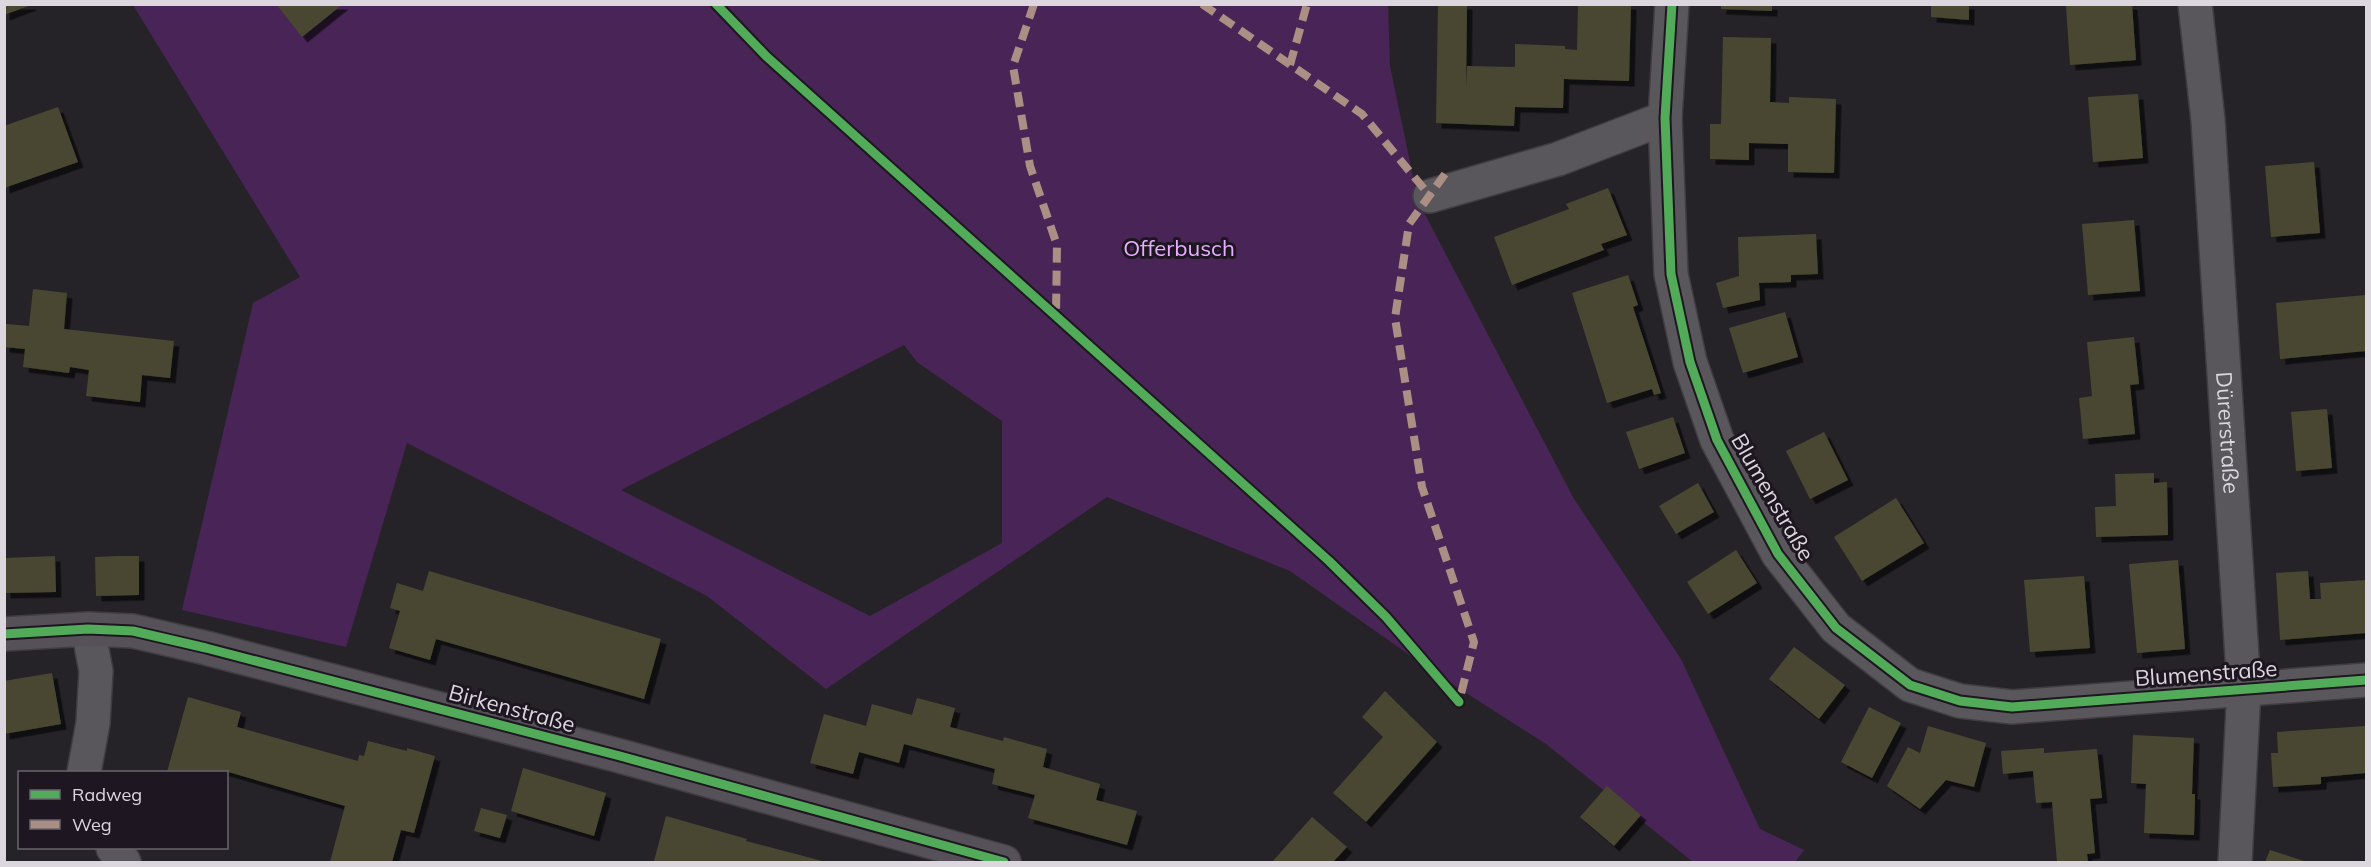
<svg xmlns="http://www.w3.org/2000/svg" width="2371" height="867" font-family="Mulish,sans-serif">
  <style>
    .green { fill: #482556; fill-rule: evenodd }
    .building { fill: #484733; filter: url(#shadow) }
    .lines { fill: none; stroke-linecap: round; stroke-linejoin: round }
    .street-casing { stroke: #403d42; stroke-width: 36 }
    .secondary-casing { stroke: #403d42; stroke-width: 36 }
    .street { stroke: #5a575c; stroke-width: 33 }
    .secondary { stroke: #565159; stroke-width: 33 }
    .quiet { stroke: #ac8f84; stroke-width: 8; stroke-dasharray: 15 8; stroke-linecap: butt }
    .cycleway-casing { stroke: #1e1721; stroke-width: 13 }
    .cycleway { stroke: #51ab58; stroke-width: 9 }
    .labels { text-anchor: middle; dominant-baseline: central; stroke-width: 6; stroke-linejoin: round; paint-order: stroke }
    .park-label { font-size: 22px; fill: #e7aeff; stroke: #1e1721 }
    .street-label { font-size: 22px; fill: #dcd7de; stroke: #1e1721 }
  </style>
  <defs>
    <filter id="shadow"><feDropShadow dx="5.5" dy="5.5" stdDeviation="0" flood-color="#0009"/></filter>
  </defs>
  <rect width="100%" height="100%" fill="#262328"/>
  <path class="green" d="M133,5H1388L1390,66L1418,201L1574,499L1681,659L1760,829L1804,850L1795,862H1693L1546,744L1438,675L1290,571L1107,497L826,689L707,596L407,443L346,647L182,610L253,303L300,277ZM904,345L917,362L1002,421V543L870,616L621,490Z"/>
  <path class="building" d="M4,4H31V5L4,15Z
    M276,4H343L302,37Z
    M1438,4H1467L1466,90L1467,66L1515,67V44L1565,46V49L1577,50L1578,4H1631L1629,81L1564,79L1563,108L1515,107L1514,126L1436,123Z
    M1721,4H1772V11L1721,9Z
    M1931,4H1969V20L1931,17Z
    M2088,4H2132L2136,60L2070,65L2066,6Z
    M1723,37L1771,38L1770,102L1789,103V97L1836,99L1834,173L1788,172V144L1749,143V160L1710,159V124H1721Z
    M2138,94L2143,158L2093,162L2088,97Z
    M58,107L78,162L4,188V126Z
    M2314,162L2320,233L2271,237L2265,166Z
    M1608,188L1627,235L1601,244L1604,250L1512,285L1494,237L1569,209L1566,204Z
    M2134,220L2140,291L2088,295L2082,224Z
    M1816,234L1818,274L1791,275V282L1759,283L1760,300L1723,308L1716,283L1739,276L1738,237Z
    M1628,275L1638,305L1633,307L1661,393L1654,395L1652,389L1607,403L1572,293Z
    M33,289L67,293L64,329L174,341L170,378L142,375L140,402L86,396L89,370L70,367L69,373L23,367L25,349L4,347L6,324L29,326Z
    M2366,295V351L2280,359L2276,303Z
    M1785,312L1798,357L1743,373L1729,328Z
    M2134,337L2139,384L2130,385L2135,434L2083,439L2079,398L2092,396L2087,342Z
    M2327,409L2332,468L2296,471L2291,412Z
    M1673,417L1685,453L1639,469L1626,432Z
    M1824,432L1848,480L1810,499L1786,451Z
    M2154,473V483L2167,482L2168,535L2096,537L2095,507L2116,506L2115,474Z
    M1698,483L1714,512L1676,534L1659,506Z
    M1896,498L1924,543L1862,581L1834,537Z
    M1736,550L1757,583L1708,614L1687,582Z
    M55,556L56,592L5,593L4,558Z
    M117,556H139V595L96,596L95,557Z
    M2178,560L2185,649L2137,653L2129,564Z
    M429,571L661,639L644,699L436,639L430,660L389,648L400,611L390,608L397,583L423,591Z
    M2308,571L2310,599H2321L2320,583L2366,580V633L2280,640L2276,573Z
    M2084,576L2090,648L2030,652L2024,580Z
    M1794,647L1845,685L1819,719L1769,679Z
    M52,673L61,724L4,734V681Z
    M1385,691L1437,742L1366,822L1333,793L1383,737L1362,717Z
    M188,697L241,712L237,727L358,761L359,755L364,756L368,741L407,751V748L435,756L414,833L401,830L392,862H330L345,806L225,771L167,772Z
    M917,698L955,708L950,727L1003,741L1004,737L1047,749L1043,767L1100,784L1096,800L1137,811L1127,845L1028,818L1035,795L992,784L995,769L904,744L899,763L859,752L853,774L810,763L824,714L866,726L872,704L912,715Z
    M1869,707L1901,723L1872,778L1841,762Z
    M1928,726L1986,743L1974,787L1946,780L1920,809L1887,786L1908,747L1920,753Z
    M2366,726V773L2321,777V784L2273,787L2271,753H2278L2277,732Z
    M2133,735L2194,738L2192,794H2195L2194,835L2144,833L2146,784L2131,783Z
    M2044,748V753L2097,749L2102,798L2090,799L2095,853L2087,854L2088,862H2057L2052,802L2036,803L2033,771L2003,774L2001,751Z
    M523,768L606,793L594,836L511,811Z
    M1607,786L1641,815L1614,846L1580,817Z
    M481,808L507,815L500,838L474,831Z
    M666,816L747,839L746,841L826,862L654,861Z
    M1312,817L1347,847L1333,862H1272Z
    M2270,850L2307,862H2265Z"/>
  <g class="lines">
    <g class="street-casing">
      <g id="street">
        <path d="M1672,4L1665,118L1671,274L1690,362L1717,440L1778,554L1836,628L1910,685L1960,701L2012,707L2366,680"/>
        <path id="s1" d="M2195,4L2208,120L2244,689L2235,862"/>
        <path d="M1430,196L1558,159L1665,118"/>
        <path d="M84,772L93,723L96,671L88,629"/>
        <path d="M113,848L124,862"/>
      </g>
    </g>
    <g class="secondary-casing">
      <path id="secondary" d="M4,634L88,629L133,631L206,648L620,756L1004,862"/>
    </g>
    <use href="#street" class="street"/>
    <use href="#secondary" class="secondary"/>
    <path class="quiet" d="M1034,4L1013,66L1030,166L1057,245L1056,316
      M1202,4L1362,114L1430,196
      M1290,65L1307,4
      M1445,174L1409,224L1395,318L1422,487L1474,642L1459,702"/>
    <g class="cycleway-casing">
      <path id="cycleway" d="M716,4L766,56L1329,561L1386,617L1459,702
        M1672,4L1665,118L1671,274L1690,362L1717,440L1778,554L1836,628L1910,685L1960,701L2012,707L2366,680
        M4,634L88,629L133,631L206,648L620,756L1004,862"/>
    </g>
    <use href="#cycleway" class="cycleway"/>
  </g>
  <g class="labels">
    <g class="park-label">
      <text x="1179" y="248">Offerbusch</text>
    </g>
    <g class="street-label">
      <text stroke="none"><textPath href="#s1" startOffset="430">Dürerstraße</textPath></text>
      <text transform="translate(1773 497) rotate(60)">Blumenstraße</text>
      <text transform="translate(2206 673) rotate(-4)">Blumenstraße</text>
      <text transform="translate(512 708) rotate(15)">Birkenstraße</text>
    </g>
  </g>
  <rect width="2371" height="867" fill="none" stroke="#dcd7de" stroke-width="12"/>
  <rect x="18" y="771" width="210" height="78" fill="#1e1721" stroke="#6a646d" stroke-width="1.5"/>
  <rect x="30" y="790" width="30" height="9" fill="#51ab58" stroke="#6a646d" stroke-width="1.5"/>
  <text x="72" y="801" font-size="18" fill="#dcd7de">Radweg</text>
  <rect x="30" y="820" width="30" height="9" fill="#ac8f84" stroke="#6a646d" stroke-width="1.5"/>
  <text x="72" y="831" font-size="18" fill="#dcd7de">Weg</text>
</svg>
